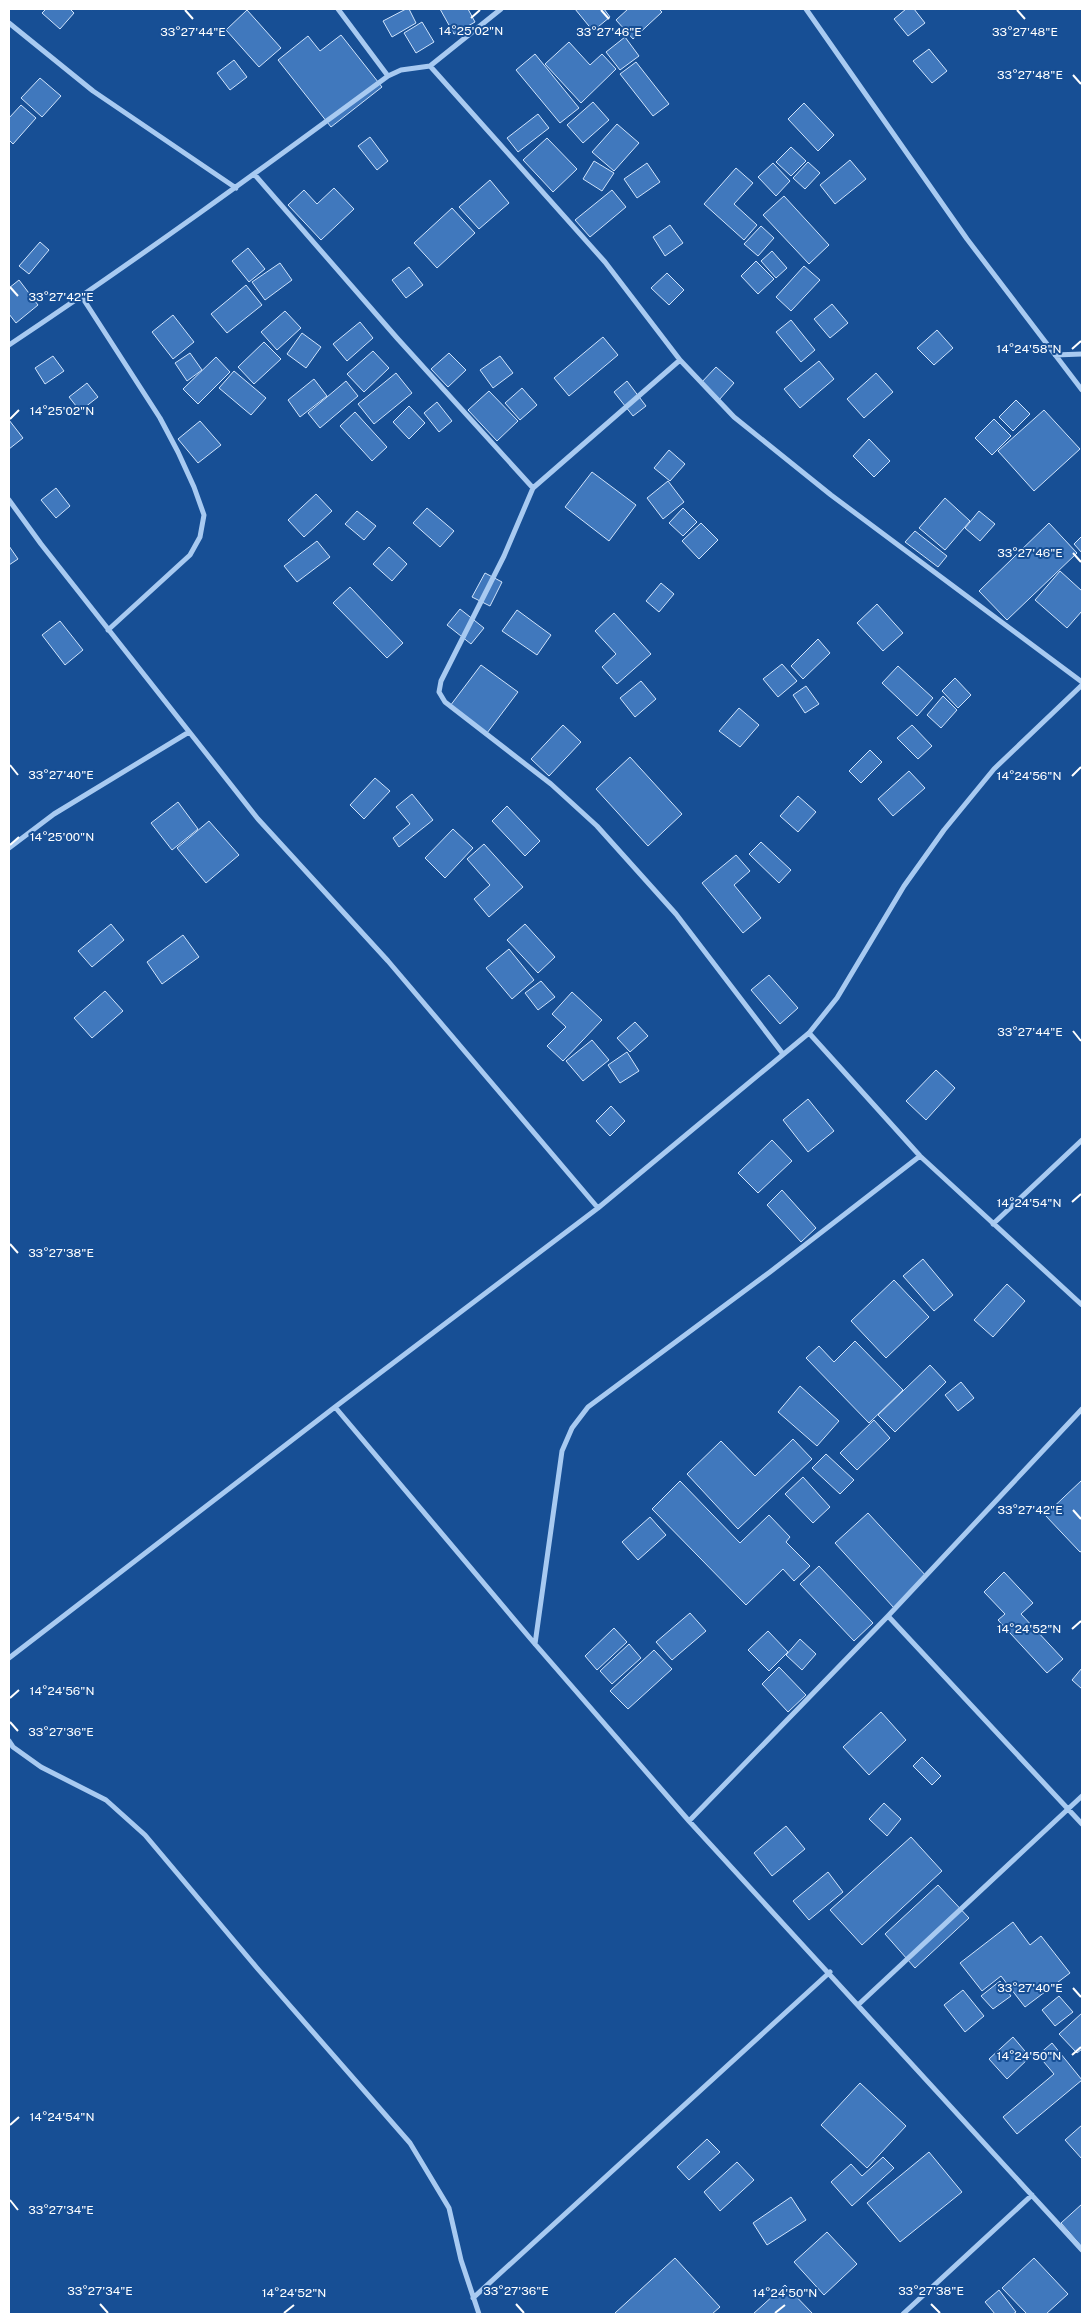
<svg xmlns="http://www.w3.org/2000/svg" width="1091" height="2323" font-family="'Public Sans',sans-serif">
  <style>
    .building { fill: #4078bd; stroke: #d0e4fc }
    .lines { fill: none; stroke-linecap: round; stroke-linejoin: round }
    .minor { stroke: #a8caf1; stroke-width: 5 }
    .ticks { fill: none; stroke: #fff; stroke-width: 2 }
    .ticks-label { font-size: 12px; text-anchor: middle; fill: #fff; stroke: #174f95; stroke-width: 4; stroke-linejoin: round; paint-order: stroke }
  </style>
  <rect width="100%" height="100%" fill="#174f95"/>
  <path class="building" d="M46,9H70L74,13L60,29L42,13Z
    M406,9H409L416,23L392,37L383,21Z
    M440,9H468L475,22L454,34Z
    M575,9H604L610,17L593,31Z
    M628,9H659L662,12L633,39L616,20Z
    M906,9H914L925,23L908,36L894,19Z
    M247,10L281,48L259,67L226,30Z
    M422,22L434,42L416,53L404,33Z
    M341,35L382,87L331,127L278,60L308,36L320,51Z
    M625,37L639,56L620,70L606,52Z
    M569,42L590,65L602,54L616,69L581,103L545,64Z
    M929,49L947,71L932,83L913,61Z
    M535,54L579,108L560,123L516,70Z
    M234,60L247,77L230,90L217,73Z
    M636,62L669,104L653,116L620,74Z
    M40,78L61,96L42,117L21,98Z
    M593,102L609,120L583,143L567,125Z
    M804,103L834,135L818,151L788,119Z
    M21,105L36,118L13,144L9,140V118Z
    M538,114L549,128L518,152L507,138Z
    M617,124L639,143L614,171L592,152Z
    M370,137L388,161L377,170L358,146Z
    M547,138L577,169L553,192L523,160Z
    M791,147L806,161L791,176L776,162Z
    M850,160L866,179L835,204L820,185Z
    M594,161L614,173L602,191L583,179Z
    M808,162L820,173L805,189L793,178Z
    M647,163L660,182L637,198L624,179Z
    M773,163L790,181L776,196L758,177Z
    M736,168L753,183L734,204L757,225L744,240L704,204Z
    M490,180L509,203L479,229L459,207Z
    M334,188L354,209L321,240L288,205L304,190L317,204Z
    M612,190L626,207L590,237L575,220Z
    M784,196L829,245L809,264L763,215Z
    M452,208L475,233L437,268L414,243Z
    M670,225L683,243L665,256L653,237Z
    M761,226L774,238L758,256L744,244Z
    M40,242L49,250L29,274L19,266Z
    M248,248L265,269L249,282L232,261Z
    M772,251L787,268L776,278L761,261Z
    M756,261L774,279L758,294L741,276Z
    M280,263L292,280L265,300L252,282Z
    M804,266L820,280L791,311L776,297Z
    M409,267L423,285L406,298L392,280Z
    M667,273L684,290L669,305L651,288Z
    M19,280L38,305L16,323L9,314V288Z
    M246,285L262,305L227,333L211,314Z
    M832,304L848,323L830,338L814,319Z
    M285,311L301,328L277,350L261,332Z
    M173,315L194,342L173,359L152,332Z
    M791,320L815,350L801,362L776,332Z
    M360,322L373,338L347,361L333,344Z
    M937,330L953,348L934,365L917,348Z
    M302,333L321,347L306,368L287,354Z
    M603,337L618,355L569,396L554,378Z
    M264,342L281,359L254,384L238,367Z
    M373,351L389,368L364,392L347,374Z
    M190,353L202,370L187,381L175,363Z
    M449,353L466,370L448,387L431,369Z
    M53,356L64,371L45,384L35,368Z
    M500,356L513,373L493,388L480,370Z
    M216,357L230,372L198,404L183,389Z
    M819,361L834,379L800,408L784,389Z
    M716,367L734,383L719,400L700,384Z
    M234,371L266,398L251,415L219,388Z
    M396,373L412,393L374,424L358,404Z
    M876,373L893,392L864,418L847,399Z
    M314,379L327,396L300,417L288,400Z
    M346,381L358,396L320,428L308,413Z
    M627,381L646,406L633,416L614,392Z
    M87,383L98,397L80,411L69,397Z
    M522,388L537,405L520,420L505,403Z
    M489,391L518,421L497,441L468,410Z
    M1016,400L1030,414L1013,431L999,417Z
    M437,402L452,421L439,432L424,413Z
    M409,406L425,423L409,439L393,422Z
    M1044,410L1080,449L1034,491L998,451Z
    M355,412L387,447L372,461L340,426Z
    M994,419L1011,436L992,455L975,438Z
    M9,420L23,438L9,449Z
    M200,421L221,445L198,463L178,439Z
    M869,439L890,461L874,477L853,456Z
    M669,450L685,464L670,481L654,468Z
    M592,472L636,505L609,541L565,507Z
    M668,481L684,502L663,519L647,498Z
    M56,488L70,506L56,518L41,500Z
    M316,494L332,511L304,537L288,520Z
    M945,498L970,521L945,550L919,528Z
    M427,508L454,531L440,547L413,523Z
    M683,508L697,522L683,536L669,523Z
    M357,511L376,526L364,540L345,524Z
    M979,511L995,524L980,541L965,528Z
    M701,523L718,540L699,559L682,541Z
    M1049,523L1077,553L1007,620L979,591Z
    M915,531L947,556L938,567L905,542Z
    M1082,536V553L1074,544Z
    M317,541L330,557L297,582L284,566Z
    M9,546L18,559L9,565Z
    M389,547L407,564L392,581L373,564Z
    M1060,571L1082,591V611L1067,628L1035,600Z
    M485,573L502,582L490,606L472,597Z
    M661,583L674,594L659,612L646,601Z
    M350,587L403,643L387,658L333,603Z
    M877,604L903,633L883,651L857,623Z
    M460,609L484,628L471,644L447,625Z
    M517,610L551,635L537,655L502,631Z
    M614,613L651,654L617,684L602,667L616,654L595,631Z
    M60,621L83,650L65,665L42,635Z
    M818,639L830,653L803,679L791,666Z
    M782,664L797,681L778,697L763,679Z
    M481,665L518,692L487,733L450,706Z
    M898,666L933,698L917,716L882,683Z
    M955,678L971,695L958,708L942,691Z
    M641,681L656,699L635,717L620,698Z
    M806,686L819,704L805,713L793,695Z
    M943,696L957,710L941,728L927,715Z
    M739,708L759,725L740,747L719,731Z
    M563,725L581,742L549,776L531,759Z
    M912,725L932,746L918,759L897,738Z
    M870,750L882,762L861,783L849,771Z
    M630,757L682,814L648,846L596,789Z
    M909,771L925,788L893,816L878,799Z
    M375,778L390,791L364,819L350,805Z
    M412,794L433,820L399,847L393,838L410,824L396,807Z
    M798,796L816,812L798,832L780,816Z
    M178,802L198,829L172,850L151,823Z
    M507,806L540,841L525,856L492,821Z
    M209,821L239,855L206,883L177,848Z
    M453,829L473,848L445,878L425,858Z
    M761,842L791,870L779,883L749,854Z
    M484,844L523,887L489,917L474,899L490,885L467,859Z
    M736,855L750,871L734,885L761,918L743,933L702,883Z
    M111,924L124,940L92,967L78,951Z
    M525,924L555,957L538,973L507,940Z
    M183,935L199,957L162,984L147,962Z
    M509,949L534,980L512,999L486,968Z
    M769,975L798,1008L780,1024L751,990Z
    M541,981L555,997L538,1010L525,993Z
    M105,991L123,1011L92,1038L74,1018Z
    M572,992L602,1020L563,1061L547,1046L566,1027L552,1014Z
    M635,1022L648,1036L630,1052L617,1038Z
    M592,1040L609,1060L583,1081L566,1061Z
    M627,1052L639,1071L620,1083L608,1065Z
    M936,1070L955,1088L926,1120L906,1101Z
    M808,1099L834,1131L808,1152L783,1120Z
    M611,1106L625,1121L610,1136L596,1121Z
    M772,1140L792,1161L758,1193L738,1173Z
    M782,1190L816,1228L801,1242L767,1205Z
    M923,1259L953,1295L934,1311L903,1276Z
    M894,1280L929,1317L886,1358L851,1321Z
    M1007,1284L1025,1301L993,1337L974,1320Z
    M855,1341L903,1390L869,1423L806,1358L819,1346L834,1362Z
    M930,1365L946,1382L895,1432L878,1415Z
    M961,1382L974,1398L958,1411L945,1395Z
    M800,1386L839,1421L817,1446L778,1412Z
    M874,1420L890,1438L857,1470L840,1453Z
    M793,1439L812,1459L738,1529L687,1474L721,1441L755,1476Z
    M826,1454L854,1480L840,1494L812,1468Z
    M803,1477L830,1507L813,1523L785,1494Z
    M1082,1480V1551L1080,1552L1045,1515Z
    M680,1481L740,1543L769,1515L790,1537L786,1542L810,1566L794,1581L783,1569L746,1605L652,1509Z
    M868,1513L927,1577L894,1608L835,1543Z
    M650,1517L666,1535L638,1560L622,1542Z
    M819,1566L873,1623L854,1641L800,1584Z
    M1004,1572L1033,1603L1021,1614L1063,1659L1047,1673L998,1620L1005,1614L984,1592Z
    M690,1613L706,1631L672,1660L656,1642Z
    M614,1628L627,1642L597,1670L585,1656Z
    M768,1631L788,1652L769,1671L748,1650Z
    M800,1639L816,1654L802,1670L786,1655Z
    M629,1644L641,1658L612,1684L600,1671Z
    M654,1650L672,1669L628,1709L610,1691Z
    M779,1667L806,1695L788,1712L762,1684Z
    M1082,1668V1689L1072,1680Z
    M881,1712L906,1740L869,1775L843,1747Z
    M922,1757L941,1776L932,1785L913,1766Z
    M884,1803L901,1819L887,1836L869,1819Z
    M786,1826L805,1849L772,1876L754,1853Z
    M911,1837L942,1871L862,1945L830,1910Z
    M828,1872L843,1892L809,1920L793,1901Z
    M938,1885L969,1918L915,1968L885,1934Z
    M1013,1922L1030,1945L1041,1936L1070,1973L1025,2007L1001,1976L982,1991L960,1963Z
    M1000,1981L1011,1996L993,2009L981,1996Z
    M963,1990L984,2016L965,2032L944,2005Z
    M1059,1996L1073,2012L1055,2026L1042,2010Z
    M1082,2013V2049L1077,2053L1059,2034Z
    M1013,2037L1030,2057L1007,2079L989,2059Z
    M1052,2043L1082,2080L1017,2134L1003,2117L1054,2074L1038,2055Z
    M860,2083L906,2126L867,2168L821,2125Z
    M1082,2125V2159L1065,2140Z
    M707,2139L720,2152L689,2180L677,2167Z
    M929,2152L962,2192L900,2242L867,2203Z
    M883,2157L894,2168L852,2206L831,2182L851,2164L862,2176Z
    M737,2162L754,2180L720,2211L704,2192Z
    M791,2197L806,2220L767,2245L753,2223Z
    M1082,2204V2247L1061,2223Z
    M827,2232L857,2264L824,2295L794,2262Z
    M675,2258L720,2307L712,2314H616L615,2313Z
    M1034,2258L1068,2294L1046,2314H1027L1002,2288Z
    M785,2285L813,2314H753Z
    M999,2290L1016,2312L1013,2314H995L985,2302Z"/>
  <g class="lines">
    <path class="minor" d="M338,9L388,76
      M806,9L967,239L1082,390
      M9,23L93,91L236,188
      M430,66L501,9
      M254,174L397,338L533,488
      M82,297L160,418L178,452L194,487L204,515L200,537L190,555L108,630
      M9,345C138,259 263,168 388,76L401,70L430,66L605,262L680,360L734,417L831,495L1082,682
      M1055,355L1082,354
      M680,360L533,488L504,556L441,681L439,692L445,702L551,784L597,826L676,914L783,1054
      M9,500L41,544L258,819L388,961L598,1208
      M9,848L54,814L189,732
      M809,1033L920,1156L1082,1305
      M993,1224L1082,1140
      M335,1407L535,1644L689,1821L1082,2250
      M888,1616L1082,1824
      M535,1644L562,1451L572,1428L588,1407L770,1272L920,1156
      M9,1658L335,1407L598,1208L809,1033L837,998L904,886L944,830L994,769L1082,685
      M9,1741L13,1747L41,1767L106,1800L145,1835L257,1968L410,2143L449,2208L461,2260L479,2314
      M689,1821L888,1616L1082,1409
      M858,2005L1082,1796
      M473,2298L830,1972
      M903,2314L1032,2195"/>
  </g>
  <path class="ticks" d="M185,10L193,19M601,10L609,19M1017,10L1025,19M471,18L480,10M1073,75L1081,84M10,287L18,296M1072,349L1081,341M10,419L19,410M1073,553L1081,562M10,765L18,775M1072,776L1081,767M10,845L19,837M1073,1031L1081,1041M1072,1202L1081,1194M10,1244L18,1253M1073,1510L1081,1519M1072,1629L1081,1621M10,1698L19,1690M10,1722L18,1731M1073,1988L1081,1997M1072,2055L1081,2047M10,2125L19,2117M10,2200L18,2210M100,2304L108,2313M516,2304L524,2313M931,2304L940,2313M284,2313L294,2305M775,2313L785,2305"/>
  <g class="ticks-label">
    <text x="471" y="35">14°25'02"N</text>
    <text x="609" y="36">33°27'46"E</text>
    <text x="193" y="36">33°27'44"E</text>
    <text x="1025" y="36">33°27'48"E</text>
    <text x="1030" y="79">33°27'48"E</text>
    <text x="61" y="301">33°27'42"E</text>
    <text x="1029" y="353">14°24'58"N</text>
    <text x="62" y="415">14°25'02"N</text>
    <text x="1030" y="557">33°27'46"E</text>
    <text x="61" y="779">33°27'40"E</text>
    <text x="1029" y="780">14°24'56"N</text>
    <text x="62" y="841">14°25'00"N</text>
    <text x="1030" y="1036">33°27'44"E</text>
    <text x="1029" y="1207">14°24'54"N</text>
    <text x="61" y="1257">33°27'38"E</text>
    <text x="1030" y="1514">33°27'42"E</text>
    <text x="1029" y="1633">14°24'52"N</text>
    <text x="62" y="1695">14°24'56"N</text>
    <text x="61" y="1736">33°27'36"E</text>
    <text x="1030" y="1992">33°27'40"E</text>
    <text x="1029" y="2060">14°24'50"N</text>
    <text x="62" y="2121">14°24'54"N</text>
    <text x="61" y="2214">33°27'34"E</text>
    <text x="100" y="2295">33°27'34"E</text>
    <text x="516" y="2295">33°27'36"E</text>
    <text x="931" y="2295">33°27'38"E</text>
    <text x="294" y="2297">14°24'52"N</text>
    <text x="785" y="2297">14°24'50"N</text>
  </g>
  <rect width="1091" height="2323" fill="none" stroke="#ffffff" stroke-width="20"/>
</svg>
